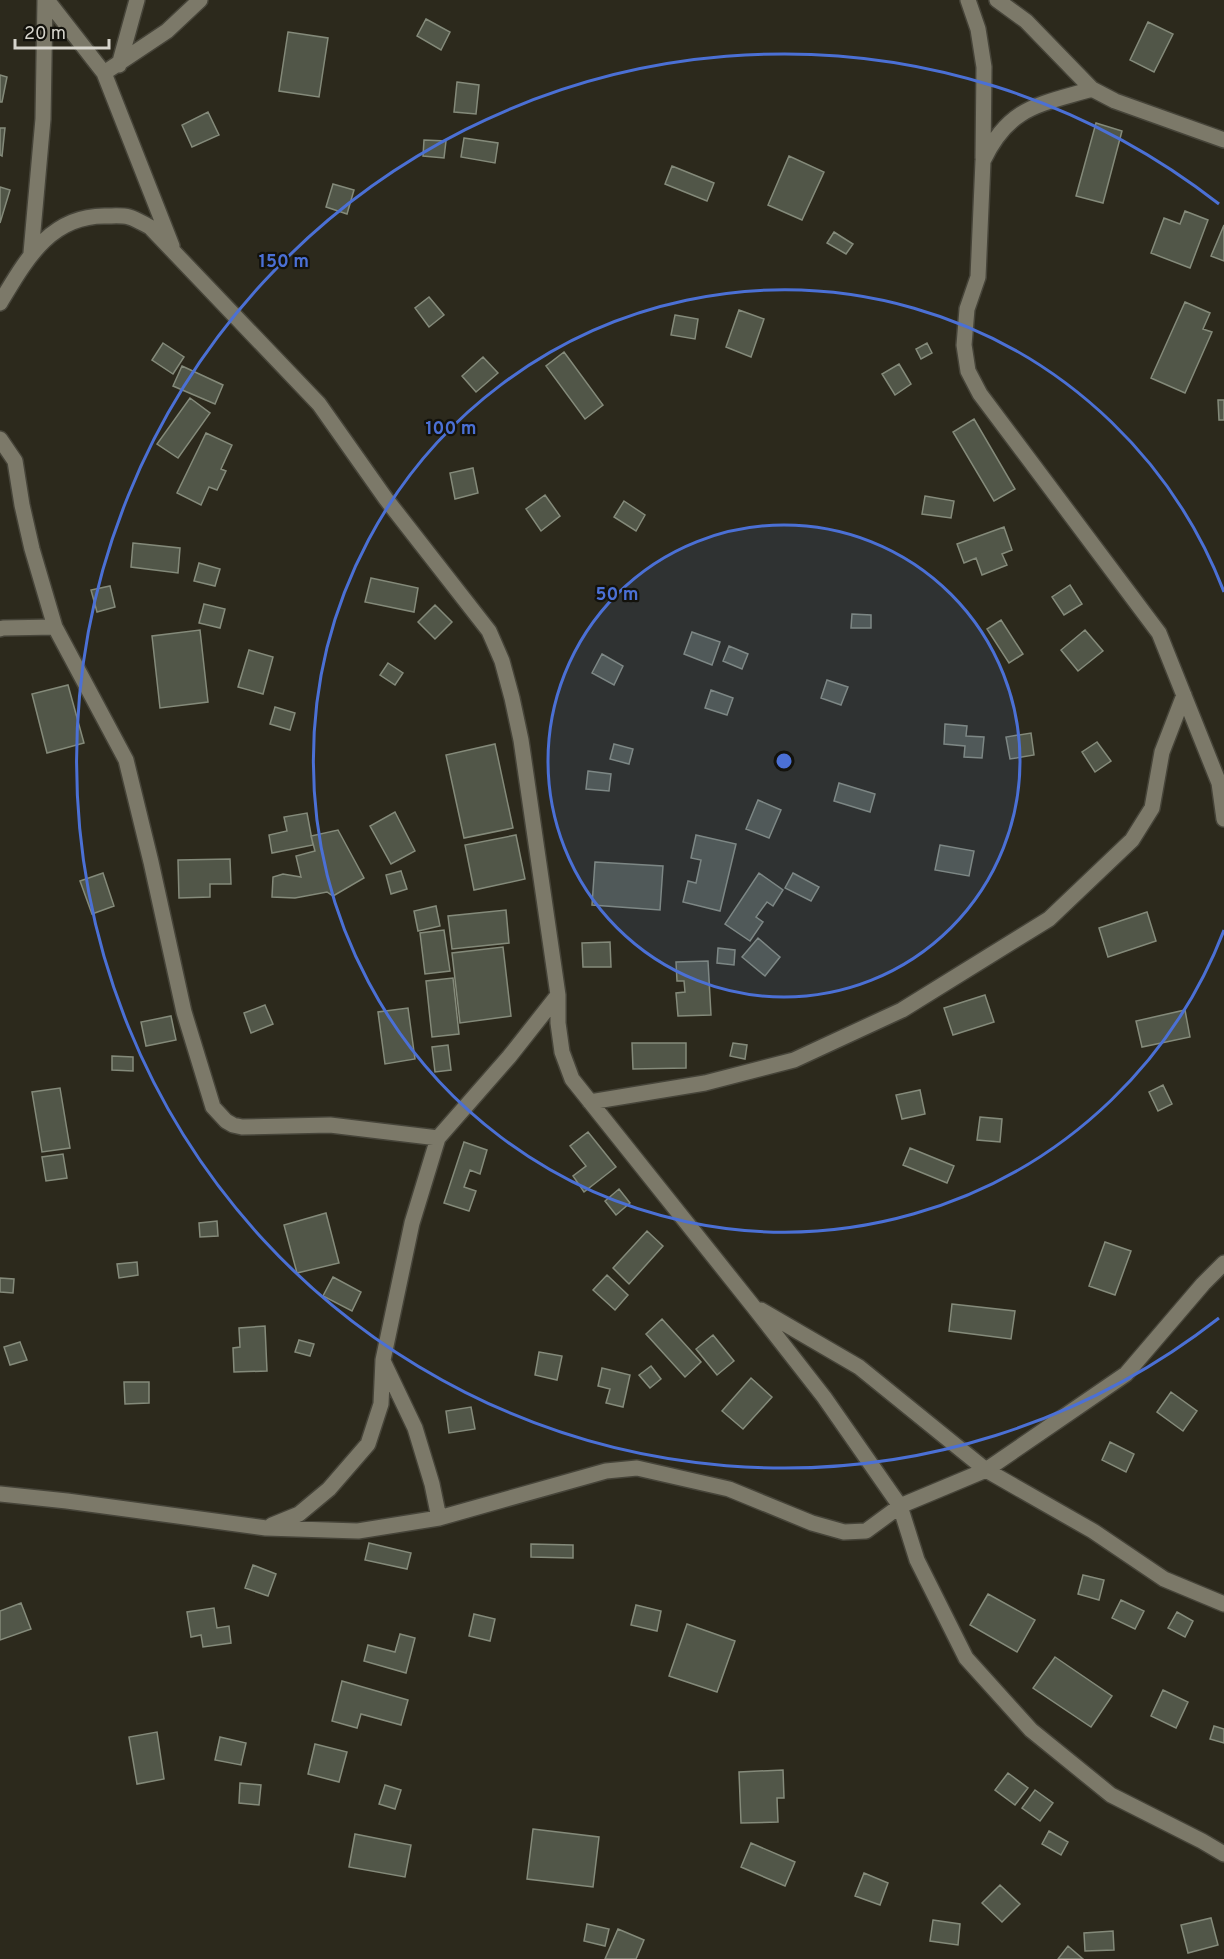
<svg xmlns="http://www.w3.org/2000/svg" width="1224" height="1959" font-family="Overpass,sans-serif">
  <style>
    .building { fill: #515648; stroke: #848a7a; stroke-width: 1.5 }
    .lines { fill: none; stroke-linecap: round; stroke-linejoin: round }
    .minor-casing { stroke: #464439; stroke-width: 18 }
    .minor { stroke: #7c7969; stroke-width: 15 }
    .ring { fill: none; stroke: #4b70d5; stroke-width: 3 }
    .centre { fill: #4b70d5; stroke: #13120c; stroke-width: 3 }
    .ring-label { font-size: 18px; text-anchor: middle; font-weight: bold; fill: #4b70d5; stroke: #13120c; stroke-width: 4.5; stroke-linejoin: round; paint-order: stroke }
  </style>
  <rect width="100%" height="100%" fill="#2c291c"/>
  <path class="building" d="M426,19L450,32L441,50L417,36Z
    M1148,22L1173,34L1154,72L1130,60Z
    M288,32L328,38L319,97L279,91Z
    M0,75L7,77L2,102H0Z
    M457,82L479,85L476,114L454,112Z
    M208,112L219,135L192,147L182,125Z
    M1096,123L1122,131L1103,203L1076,196Z
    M0,128H5L2,156L0,155Z
    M464,138L498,143L495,163L461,157Z
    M424,140L446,141L444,158L423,156Z
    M789,156L824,172L802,220L768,205Z
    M672,166L714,183L707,201L665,184Z
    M333,184L354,190L347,214L326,207Z
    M0,187L10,190L0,223Z
    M1185,211L1208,220L1190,268L1151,253L1164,218L1180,224Z
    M1224,225V261L1211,256Z
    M834,232L853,244L846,254L827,243Z
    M429,297L444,315L429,327L415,308Z
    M1185,302L1210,313L1203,329L1212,332L1185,393L1151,378Z
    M739,310L764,319L751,357L726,347Z
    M675,315L698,319L695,339L671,335Z
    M163,343L184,357L173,374L152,360Z
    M927,343L932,353L921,359L916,349Z
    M564,352L603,405L585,419L546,366Z
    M483,357L498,373L476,392L462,376Z
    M899,364L911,384L895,395L882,374Z
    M182,366L223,385L215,404L173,386Z
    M190,398L210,413L178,458L157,444Z
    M1218,400H1224V420H1219Z
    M974,419L1015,489L994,501L953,432Z
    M206,433L232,445L221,469L226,471L217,490L209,487L201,505L177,493Z
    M473,468L478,493L455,499L450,473Z
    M545,495L560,516L541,531L526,509Z
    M925,496L954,501L951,518L922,514Z
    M624,501L645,515L636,531L614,517Z
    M1004,527L1012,550L1002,554L1007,565L982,575L976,558L964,563L957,544Z
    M133,543L180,548L178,573L131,567Z
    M199,563L220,569L215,586L194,581Z
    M371,578L418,588L414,612L365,602Z
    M1070,585L1082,604L1064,615L1052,597Z
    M110,586L115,607L97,612L91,590Z
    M204,604L225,609L220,628L199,623Z
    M435,605L452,622L435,639L418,622Z
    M852,614L871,615V628H851Z
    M1001,620L1023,654L1009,663L987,629Z
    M200,630L208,702L160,708L152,636Z
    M1085,630L1103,651L1078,671L1061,650Z
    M692,632L720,642L712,665L684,654Z
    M729,646L748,654L742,669L723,661Z
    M249,650L273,657L263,694L238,687Z
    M602,654L623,666L614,685L592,673Z
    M388,663L403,673L395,685L380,675Z
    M827,680L848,687L841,705L821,698Z
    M68,685L84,743L47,753L32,694Z
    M711,690L733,698L727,715L705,708Z
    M275,707L295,713L290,730L270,724Z
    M945,724L967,726L966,736L984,737L982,758L964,757L965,746L944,744Z
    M1031,733L1034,755L1010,759L1006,737Z
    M1097,742L1111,761L1095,772L1082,752Z
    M495,744L513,828L464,838L446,755Z
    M614,744L633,749L629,764L610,759Z
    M588,771L611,774L609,791L586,789Z
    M839,783L875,794L870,812L834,801Z
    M758,800L781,810L769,838L746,829Z
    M395,812L415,851L391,864L370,826Z
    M307,813L313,845L272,853L269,835L287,831L284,817Z
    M338,830L364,878L333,896L327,892L295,898L272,897L273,877L283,874L301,877L296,856L315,851L311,836Z
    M516,835L525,879L474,890L465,845Z
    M696,835L736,844L720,911L683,902L688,881L696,883L701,860L691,858Z
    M940,845L974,851L969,876L935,870Z
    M230,859L231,884H210V897L179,898L178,860Z
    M595,862L663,866L660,910L592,905Z
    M401,871L407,889L391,894L386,875Z
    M103,873L114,906L92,914L80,881Z
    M759,873L783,890L773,906L767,902L756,917L763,922L750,941L725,924Z
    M793,873L819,887L811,901L785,888Z
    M436,906L440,926L418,931L414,911Z
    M506,910L509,943L452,949L448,916Z
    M1147,912L1156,941L1108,957L1099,928Z
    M444,930L450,971L425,974L420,933Z
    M758,938L780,957L765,976L742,957Z
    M610,942L611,967H583L582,943Z
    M503,947L511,1016L460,1023L452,953Z
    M718,948L735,950L734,965L717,963Z
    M708,961L711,1015L678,1016L676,993L685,992L684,981H677L676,962Z
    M453,978L459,1034L432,1037L426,981Z
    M985,995L994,1022L953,1035L944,1008Z
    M265,1005L273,1024L251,1033L244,1013Z
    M408,1008L415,1059L385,1064L378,1012Z
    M1185,1010L1190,1037L1142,1047L1136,1021Z
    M171,1016L176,1040L146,1046L141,1022Z
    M632,1043H686V1068L633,1069Z
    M733,1043L747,1045L745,1059L730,1056Z
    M448,1045L451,1070L435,1072L432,1047Z
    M112,1056L133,1057V1071L112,1070Z
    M1163,1085L1172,1104L1158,1111L1149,1092Z
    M60,1088L70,1148L42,1152L32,1092Z
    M920,1090L925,1114L902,1119L896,1095Z
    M980,1117L1002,1119L1000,1142L977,1140Z
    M588,1132L616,1167L584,1192L573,1176L586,1166L570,1146Z
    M464,1142L487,1150L480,1174L470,1170L464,1187L476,1191L469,1211L444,1203Z
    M910,1148L954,1166L947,1183L903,1165Z
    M63,1154L67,1178L46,1181L42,1157Z
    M619,1189L630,1203L616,1215L605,1201Z
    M326,1213L339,1263L297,1273L284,1225Z
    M217,1221L218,1236L200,1237L199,1223Z
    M647,1231L663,1246L629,1284L613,1268Z
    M1105,1242L1131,1251L1115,1295L1089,1286Z
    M137,1262L138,1275L119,1278L117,1264Z
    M607,1275L628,1295L615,1310L593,1290Z
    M333,1277L361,1292L352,1311L323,1296Z
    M0,1278L14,1279L13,1293L0,1292Z
    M952,1304L1015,1311L1011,1339L949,1331Z
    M662,1319L701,1362L685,1377L646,1334Z
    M265,1326L267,1371L234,1372L233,1348L240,1347L239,1328Z
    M713,1335L734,1361L717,1375L696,1349Z
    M299,1340L314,1344L310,1356L295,1352Z
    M20,1342L27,1360L10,1365L4,1347Z
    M539,1352L562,1356L557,1380L535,1375Z
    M651,1366L661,1379L650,1388L639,1375Z
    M602,1368L630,1375L623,1407L606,1403L610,1389L598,1386Z
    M751,1378L772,1397L743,1429L722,1411Z
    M124,1382H149V1403L125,1404Z
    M1171,1392L1197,1411L1183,1431L1157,1412Z
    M471,1407L475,1429L449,1433L446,1411Z
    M1110,1442L1134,1454L1126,1472L1102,1460Z
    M369,1543L411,1553L407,1569L365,1560Z
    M531,1544L573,1545V1558L531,1557Z
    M253,1565L276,1574L268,1596L245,1588Z
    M1083,1575L1104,1580L1099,1600L1078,1594Z
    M988,1594L1035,1620L1017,1652L970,1625Z
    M1121,1600L1144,1611L1135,1629L1112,1618Z
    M21,1603L31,1629L0,1640V1611Z
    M636,1605L661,1611L657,1631L631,1625Z
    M214,1608L217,1628L229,1626L231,1643L203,1647L201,1635L191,1637L187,1612Z
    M1177,1612L1193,1621L1185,1637L1168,1628Z
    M474,1614L495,1619L490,1641L469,1636Z
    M687,1624L735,1641L717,1692L669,1676Z
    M400,1634L415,1638L406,1673L364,1661L368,1645L395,1652Z
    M1055,1657L1112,1696L1091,1727L1033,1688Z
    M342,1681L408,1700L401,1725L361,1714L357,1728L332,1721Z
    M1163,1690L1188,1702L1176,1728L1151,1716Z
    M1214,1726L1224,1729V1743L1210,1739Z
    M157,1732L164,1779L137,1784L129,1737Z
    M220,1737L246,1743L241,1765L215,1760Z
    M315,1744L347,1752L339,1782L308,1774Z
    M783,1770L784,1798H777L778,1822L741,1823L739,1772Z
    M1008,1773L1028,1788L1015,1805L995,1790Z
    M240,1783L261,1785L259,1805L239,1803Z
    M385,1785L401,1790L395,1809L379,1804Z
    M1035,1790L1053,1803L1040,1821L1022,1808Z
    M533,1829L599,1837L593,1887L527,1879Z
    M1049,1831L1068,1842L1061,1855L1042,1844Z
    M355,1834L411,1845L405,1877L349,1867Z
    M751,1843L795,1862L785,1886L741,1867Z
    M864,1873L888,1883L880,1905L855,1896Z
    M1000,1885L1020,1904L1002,1922L982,1903Z
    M1211,1918L1218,1945L1188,1953L1181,1925Z
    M933,1920L960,1924L958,1945L930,1941Z
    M587,1924L609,1929L605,1946L584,1941Z
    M618,1929L644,1940L636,1959H605Z
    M1113,1931L1114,1950L1085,1951L1084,1933Z
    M1068,1946L1083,1959H1058Z"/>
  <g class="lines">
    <g class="minor-casing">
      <path id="minor" d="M47,0L104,73L172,246
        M968,0L978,29L984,67L983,158
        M997,0L1026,21L1092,89L1115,101L1224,140
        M119,65L137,0
        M104,73L167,31L200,0
        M1092,89C1039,105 1009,106 983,161L978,277L967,309L964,345L968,371L980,394L1159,633L1219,783L1224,819
        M31,253L43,119L45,0
        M0,303C26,260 50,215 106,216C113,216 122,215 129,217C136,219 144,224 150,227L319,404L386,499L489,631L502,661L512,698L521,740L558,995V1023L562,1052L572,1079L753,1306L824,1397L900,1506L986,1470L1126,1374L1203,1284L1224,1263
        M0,439L15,461L22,505L32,549L55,627L126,760L151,862L184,1012L213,1107L226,1121L233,1125L242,1127L330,1125L438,1138
        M0,629L3,628L55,627
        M590,1102L705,1083L794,1060L902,1010L1049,919L1132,840L1152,808L1162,752L1184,695
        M761,1310L859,1367L986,1470L1093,1531L1164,1579L1224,1604
        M384,1363L415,1428L432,1484L439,1518
        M0,1494L67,1501L266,1528L358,1531L439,1518L606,1471L637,1468L729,1489L812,1523L844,1532L866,1531L900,1506L917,1560L966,1658L1031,1730L1111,1795L1202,1841L1224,1854
        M272,1525L299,1514L329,1489L368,1444L381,1404L383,1360L412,1223L438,1138L509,1057L558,995"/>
    </g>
    <use href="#minor" class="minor"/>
  </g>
  <circle cx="784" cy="761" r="236" fill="#4b70d5" fill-opacity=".12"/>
  <g class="ring">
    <circle cx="784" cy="761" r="236"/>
    <path d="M1224 930A471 471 0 1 1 1224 592"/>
    <path d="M1219 1318A707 707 0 1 1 1219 204"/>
  </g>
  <circle cx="784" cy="761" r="9" class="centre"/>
  <g class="ring-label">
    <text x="284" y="267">150 m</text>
    <text x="451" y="434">100 m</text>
    <text x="617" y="600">50 m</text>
  </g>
  <path d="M15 39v9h94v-9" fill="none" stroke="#d6d4cc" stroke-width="3"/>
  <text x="24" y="39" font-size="18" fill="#d6d4cc" stroke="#13120c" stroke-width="4.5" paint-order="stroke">20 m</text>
</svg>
